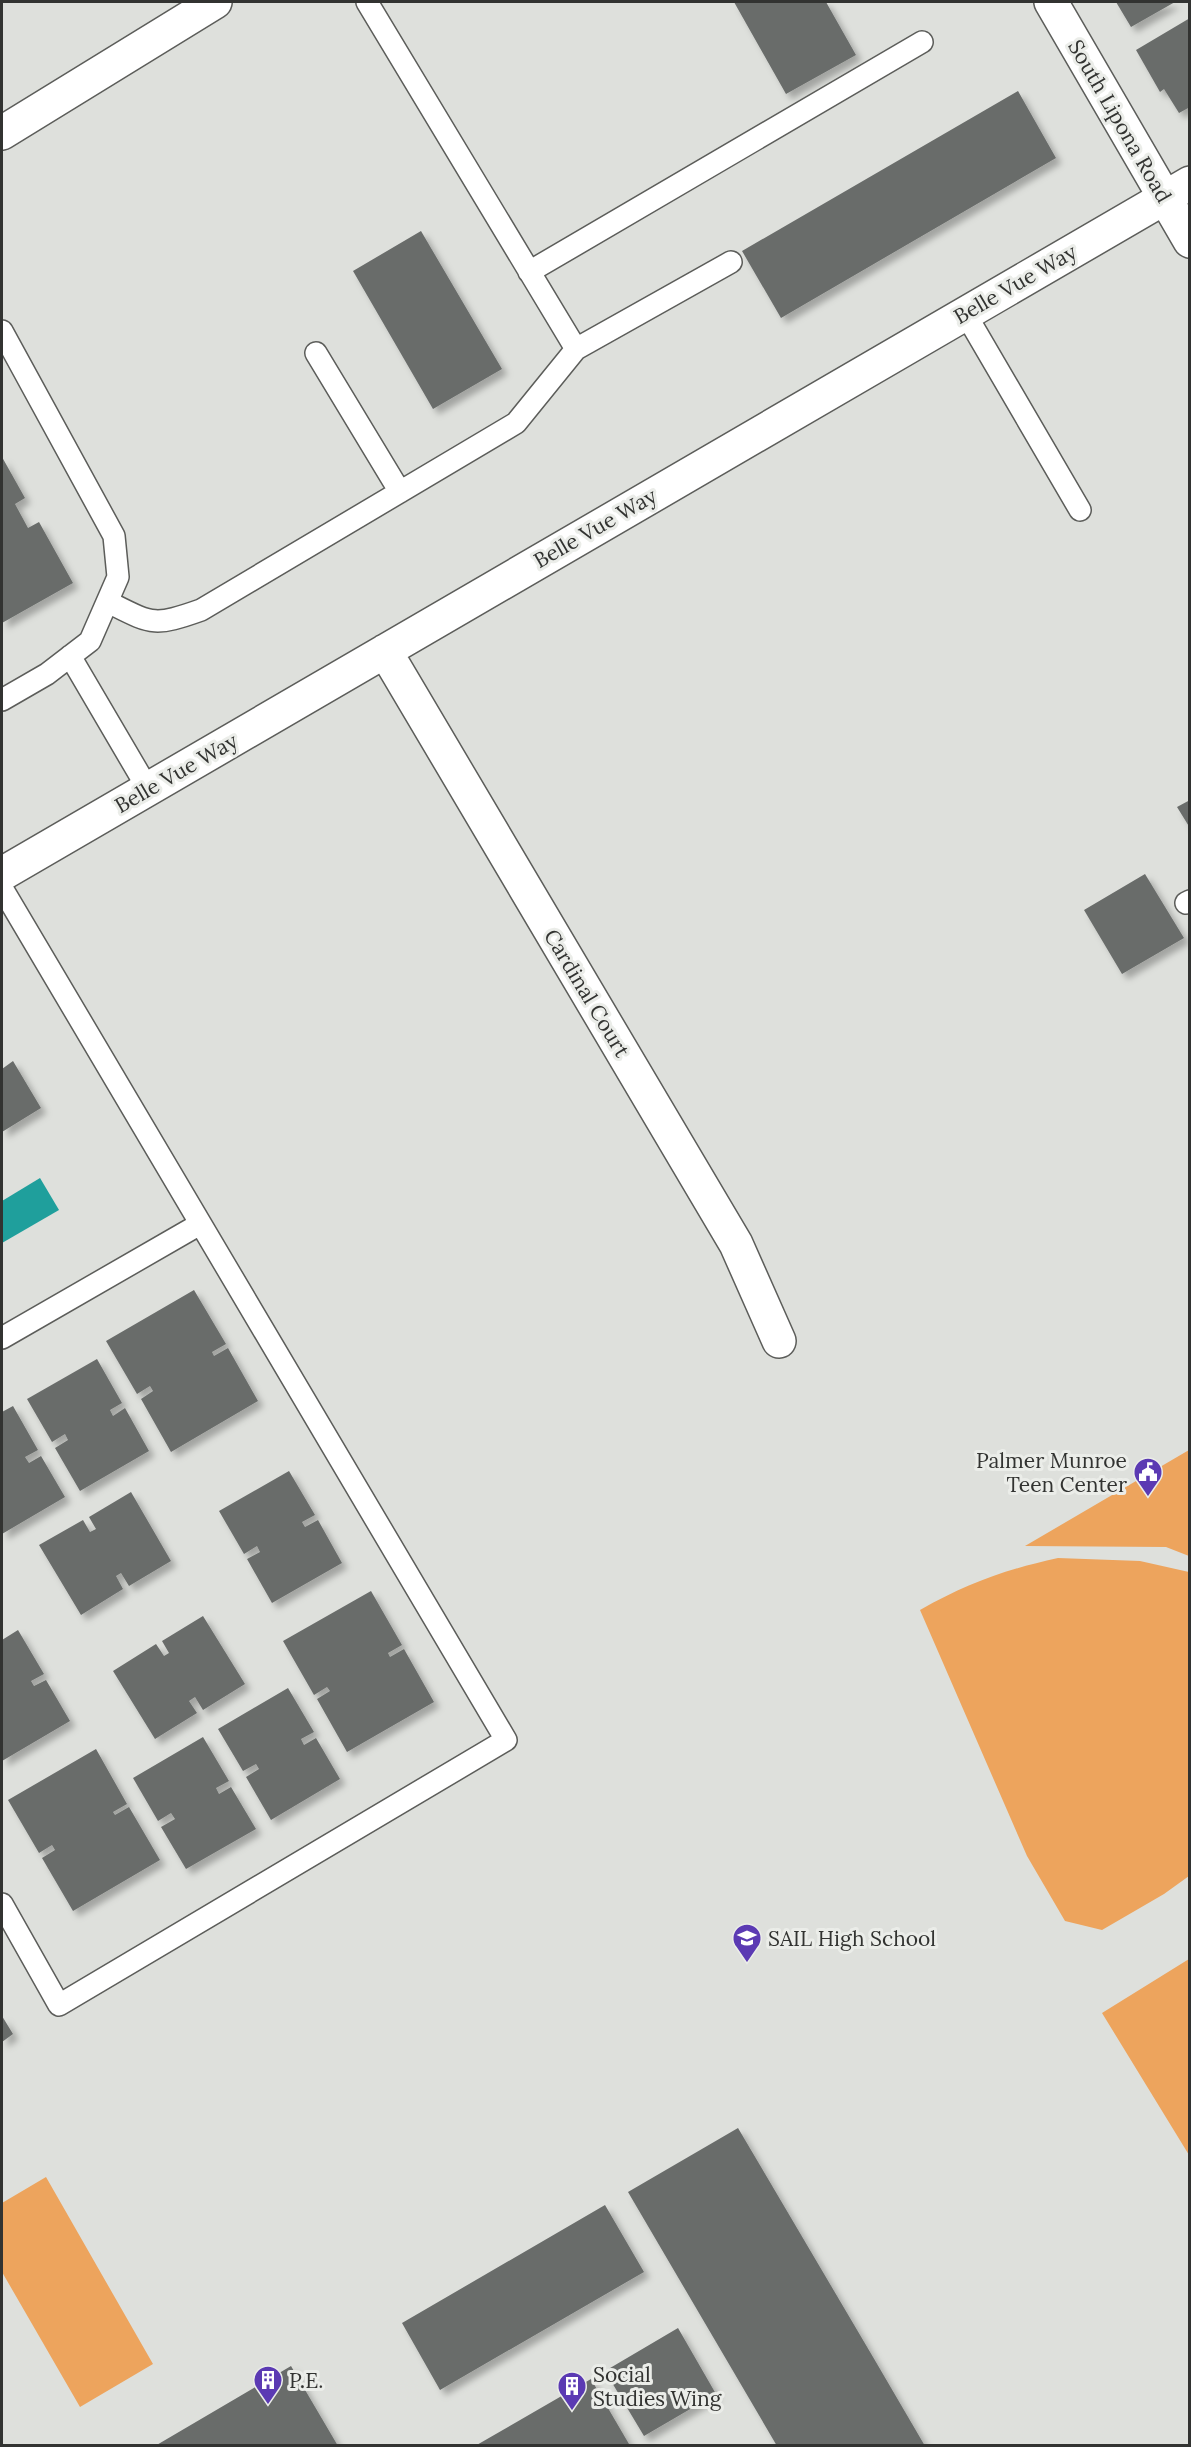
<svg xmlns="http://www.w3.org/2000/svg" width="1191" height="2447" font-family="Lora,serif">
  <style>
    .green { fill: #eda45d }
    .water { fill: #1f9f9c }
    .building { fill: #696c6a; filter: url(#shadow) }
    .lines { fill: none; stroke-linecap: round; stroke-linejoin: round }
    .lane-casing { stroke: #5c5d5a; stroke-width: 24 }
    .street-casing { stroke: #5c5d5a; stroke-width: 36 }
    .secondary-casing { stroke: #5c5d5a; stroke-width: 36 }
    .lane { stroke: #fff; stroke-width: 21 }
    .street { stroke: #fff; stroke-width: 33 }
    .secondary { stroke: #fff; stroke-width: 33 }
    .labels { text-anchor: middle; dominant-baseline: central; stroke-width: 6; stroke-linejoin: round; paint-order: stroke }
    .street-label { font-size: 21px; fill: #323331; stroke: #ebede9 }
    .poi-label { font-size: 21px; fill: #323331; stroke: #ebede9; text-anchor: start }
  </style>
  <defs>
    <filter id="shadow"><feDropShadow dx="5.5" dy="5.5" stdDeviation="3" flood-color="#0004"/></filter>
  </defs>
  <rect width="100%" height="100%" fill="#dee0dc"/>
  <path class="green" d="M1189,1450V1556L1166,1547L1025,1546Z
    M1058,1558L1140,1561L1189,1572V1876L1164,1894L1102,1930L1065,1921L1027,1856L920,1610C968,1583 1004,1570 1058,1558Z
    M1189,1959V2155L1102,2013Z
    M46,2177L153,2364L80,2407L2,2272V2203Z"/>
  <path class="water" d="M40,1178L59,1210L2,1243V1201Z"/>
  <path class="building" d="M734,2H826L856,55L786,94Z
    M1116,2H1175L1131,27Z
    M1190,18V107L1179,113L1164,89L1160,92L1136,50Z
    M1018,91L1056,158L781,318L742,251Z
    M421,231L502,369L433,409L353,271Z
    M2,457L25,498L15,504L28,528L39,522L73,583L2,623Z
    M1190,800V828L1177,807Z
    M1145,874L1184,938L1122,974L1084,910Z
    M13,1061L41,1108L2,1132V1069Z
    M194,1290L226,1344L212,1352L214,1356L228,1348L258,1401L171,1452L141,1399L153,1391L150,1386L137,1394L106,1341Z
    M97,1359L122,1403L110,1410L113,1416L125,1408L149,1451L80,1491L55,1448L68,1440L65,1434L52,1442L27,1399Z
    M13,1406L38,1450L25,1457L29,1463L41,1456L65,1497L2,1534V1412Z
    M289,1471L315,1515L302,1522L305,1527L318,1520L342,1563L272,1603L247,1559L260,1552L257,1546L244,1554L219,1511Z
    M131,1492L171,1561L129,1586L121,1573L116,1576L123,1589L81,1615L39,1545L83,1520L90,1532L96,1529L89,1517Z
    M371,1591L402,1645L388,1653L390,1657L404,1649L434,1702L347,1752L317,1699L330,1691L327,1687L314,1695L283,1641Z
    M203,1616L245,1684L203,1710L195,1697L189,1701L197,1713L155,1739L113,1671L156,1644L164,1656L169,1653L162,1641Z
    M18,1630L44,1674L31,1681L34,1686L46,1680L70,1721L2,1761V1640Z
    M288,1688L314,1732L301,1739L304,1745L316,1738L340,1779L271,1820L246,1777L259,1769L256,1764L243,1771L218,1729Z
    M203,1737L229,1781L216,1788L219,1794L231,1787L256,1829L186,1869L161,1827L175,1819L171,1813L158,1821L133,1778Z
    M96,1749L127,1804L113,1812L115,1815L129,1807L160,1860L73,1911L42,1858L55,1850L52,1845L39,1853L8,1800Z
    M2,2016L13,2034L2,2042Z
    M738,2128L873,2357L925,2446H777L628,2192Z
    M605,2205L644,2272L440,2390L402,2323Z
    M678,2328L716,2394L644,2436L605,2371Z
    M291,2366L338,2446H155Z
    M591,2379L629,2444L627,2446H475Z"/>
  <g class="lines">
    <g class="lane-casing">
      <path id="lane" d="M367,2L576,349
        M529,272L922,42
        M965,313L1080,510
        M2,331L114,536L118,577L90,641L47,674L2,700
        M316,353L400,492
        M108,602C152,624 153,627 201,610L516,423L576,349L731,262
        M70,656L148,789
        M2,888L506,1740L59,2005L2,1904
        M1186,903L1190,901
        M2,1338L200,1224"/>
    </g>
    <g class="street-casing">
      <path id="street" d="M2,133L215,2
        M385,651L736,1244L779,1341
        M2,874L1190,183"/>
    </g>
    <g class="secondary-casing">
      <path id="secondary" d="M1051,2L1190,241"/>
    </g>
    <use href="#lane" class="lane"/>
    <use href="#street" class="street"/>
    <use href="#secondary" class="secondary"/>
  </g>
  <defs>
    <g id="civic-pin" transform="scale(1.5)"><path d="M0 17L-7.5 6A9.5 9.5 0 1 1 7.5 6Z" fill="#5b3ab3" stroke="#ebede9"/><path d="M-.6-6.5H3V-4.5H.6V-3L4-1V1h2V6H-6V1h2V-1L-.6-3ZM-1.2 2.5V6h2.4V2.5Z" fill="#fff"/></g>
    <g id="school-pin" transform="scale(1.5)"><path d="M0 17L-7.5 6A9.5 9.5 0 1 1 7.5 6Z" fill="#5b3ab3" stroke="#ebede9"/><path d="M0-5L7-2L0 1L-7-2ZM-4 1L0 2.5L4 1V4Q0 6-4 4Z" fill="#fff"/></g>
    <g id="building-pin" transform="scale(1.5)"><path d="M0 17L-7.5 6A9.5 9.5 0 1 1 7.5 6Z" fill="#5b3ab3" stroke="#ebede9"/><path d="M-4-6H4V6H1V3H-1V6H-4ZM-2.5-4.3h1.7v1.8h-1.7ZM.8-4.3h1.7v1.8H.8ZM-2.5-1h1.7V.8h-1.7ZM.8-1h1.7V.8H.8Z" fill="#fff"/></g>
  </defs>
  <g fill-rule="evenodd">
    <use href="#civic-pin" x="1148" y="1472"/>
    <use href="#school-pin" x="747" y="1938"/>
    <use href="#building-pin" x="268" y="2380"/>
    <use href="#building-pin" x="572" y="2386"/>
  </g>
  <g class="labels">
    <g class="street-label">
      <text transform="translate(1120 121) rotate(60)">South Lipona Road</text>
      <text transform="translate(1015 284) rotate(-30)">Belle Vue Way</text>
      <text transform="translate(595 528) rotate(-30)">Belle Vue Way</text>
      <text transform="translate(176 773) rotate(-30)">Belle Vue Way</text>
      <text transform="translate(587 993) rotate(59)">Cardinal Court</text>
    </g>
    <g class="poi-label">
      <text x="1127" y="1460" text-anchor="end">Palmer Munroe<tspan x="1127" dy="24">Teen Center</tspan></text>
      <text x="768" y="1938">SAIL High School</text>
      <text x="593" y="2374">Social<tspan x="593" dy="24">Studies Wing</tspan></text>
      <text x="289" y="2380">P.E.</text>
    </g>
  </g>
  <rect width="1191" height="2447" fill="none" stroke="#323331" stroke-width="6"/>
</svg>
